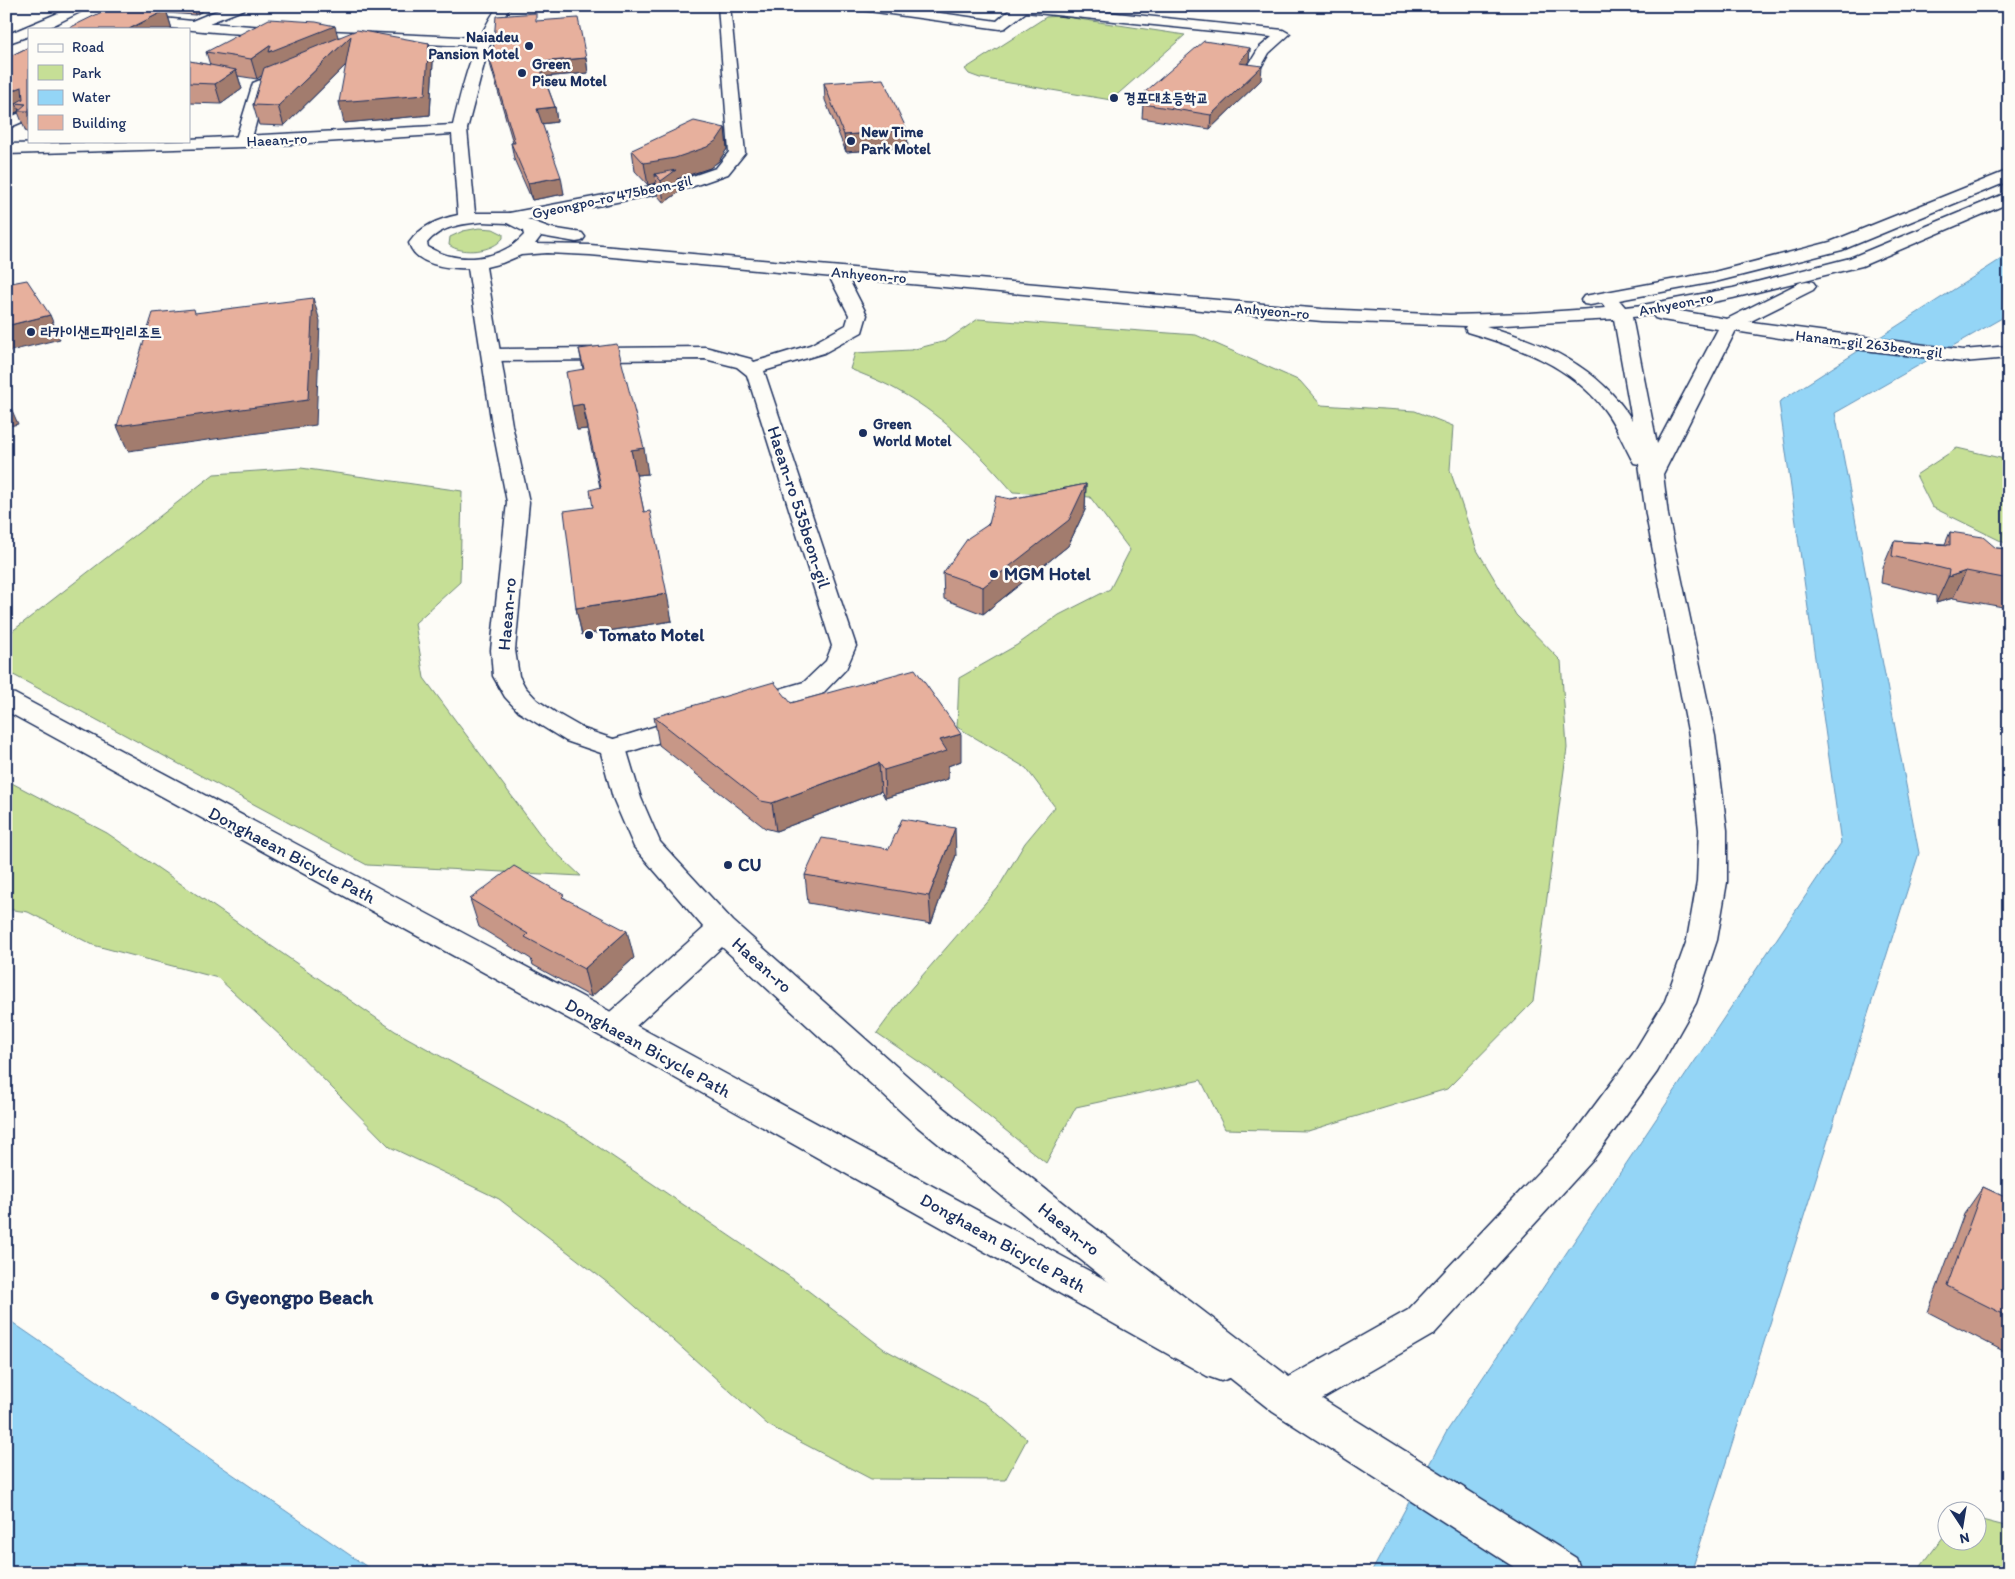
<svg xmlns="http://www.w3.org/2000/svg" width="2015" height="1579" font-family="Itim,'Poor Story',sans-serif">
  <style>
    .green { fill: #c6df96; stroke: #70877a }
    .water { fill: #94d5f6; stroke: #6493b9 }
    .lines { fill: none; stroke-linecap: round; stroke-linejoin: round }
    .street-casing { stroke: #1b2f5e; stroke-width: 3 }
    .secondary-casing { stroke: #1b2f5e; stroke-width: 3 }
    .street { fill: #fdfcf7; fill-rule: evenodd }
    .secondary { fill: #fdfcf7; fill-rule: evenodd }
    .wall { fill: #c79787; stroke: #1b2f5e }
    .shaded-wall { fill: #a27b6e; stroke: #1b2f5e }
    .building { fill: #e7b09d; stroke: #1b2f5e }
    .poi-dot { fill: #1b2f5e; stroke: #fdfcf7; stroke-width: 2 }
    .labels { text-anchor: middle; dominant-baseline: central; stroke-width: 5; stroke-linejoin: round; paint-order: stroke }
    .far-poi-label { font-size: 15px; font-weight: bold; fill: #1b2f5e; stroke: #fdfcf7; text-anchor: start }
    .far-street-label { font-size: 15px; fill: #1b2f5e; stroke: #fdfcf7 }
    .street-label { font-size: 18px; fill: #1b2f5e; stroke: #fdfcf7 }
    .poi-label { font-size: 18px; font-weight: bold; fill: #1b2f5e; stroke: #fdfcf7; text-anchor: start }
    .near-poi-label { font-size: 21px; font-weight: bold; fill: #1b2f5e; stroke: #fdfcf7; text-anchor: start }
  </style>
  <rect width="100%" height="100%" fill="#fdfcf7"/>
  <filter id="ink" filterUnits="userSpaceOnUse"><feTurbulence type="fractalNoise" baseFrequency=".02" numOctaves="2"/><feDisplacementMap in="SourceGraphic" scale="10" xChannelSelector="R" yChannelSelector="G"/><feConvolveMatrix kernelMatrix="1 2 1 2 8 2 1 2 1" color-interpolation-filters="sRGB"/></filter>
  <g filter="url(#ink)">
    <path class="green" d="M1059,16L1185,35L1111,100L980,78L969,74L965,69L1046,17Z
      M479,228L493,229L503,234V238C493,252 462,255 449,245L450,237L463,231Z
      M978,319L1196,335L1300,381L1321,405L1415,411L1453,426L1450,470L1477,550L1516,615L1561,661L1567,748L1533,1002L1447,1089L1308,1131L1225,1129L1201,1080L1076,1107L1046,1163L931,1070L877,1033L902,999L998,888L1025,843L1055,807L1026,768L957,727L959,678L1017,645L1059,615L1110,589L1130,550L1090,497L1013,492C980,454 946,418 902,393C886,383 867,376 850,369L855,353L911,350L946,341Z
      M1957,448L2009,460V545L1932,507L1916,475Z
      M301,468L462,491L460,582L415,623L424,678L548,845L581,876L367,865L6,671V636L214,474Z
      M6,780L107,833L395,1031L569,1127L793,1279L884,1349L986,1404L1027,1439L1005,1480L871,1479L768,1425L617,1290L499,1199L390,1147L283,1038L218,978L93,945L28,912L6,909Z
      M1978,1519L2009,1527V1573H1916L1947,1532L1948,1542H1978Z"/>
    <path class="water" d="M2009,254V314L1835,413L1919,853L1691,1573H1371L1447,1431L1841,843L1779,402Z
      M6,1318L376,1573H6Z"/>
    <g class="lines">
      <g class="street-casing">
        <path id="street" d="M228,6H246L245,9L209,23L308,30L482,38L489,42L482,46C442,45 139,33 127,19L134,15L192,21Z
          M718,6H730L745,153L728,174L688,188L510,223L504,222L502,218L504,214L678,181L716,168L729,152Z
          M855,6H891L997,21L1013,7L1047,6L1283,30L1290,34L1269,53L1257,74L1252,75L1245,71L1259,48L1272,37L1026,12L1005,28L1000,29L861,10Z
          M292,67L299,71L297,74L265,88L251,142L248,145H238L235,142L253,83Z
          M29,109V119L6,129V119Z
          M836,267L842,268L845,272L867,315L862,332L824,353L764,371L856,646L846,669L822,694L750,714L741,712L737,706L741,700L804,682L826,661L832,646L747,375L737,367L705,359L492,361L485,359L482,355L485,351L492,349L705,347L751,359L754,362L810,345L846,325L849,315L827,272L830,268Z
          M1729,319L1963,350L2009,346V358L1963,362L1831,346L1722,329L1720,325L1722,321Z
          M6,692L15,694L624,1019L1235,1350L1240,1363L1235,1376L1221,1381L1207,1376L602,1037L6,711Z
          M692,715L701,717L705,723L701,729L613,757L604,754L600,748L604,742Z"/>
      </g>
      <g class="secondary-casing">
        <path id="secondary" d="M75,6H92L46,29H29V36L6,44V35Z
          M498,6H511L502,20L488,49L467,129L475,213H510L551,228L582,233L585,237L582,241L576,242L541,236L535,244L590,245L1322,309L1450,315L1530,313L1606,308L1602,303L1590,305L1584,304L1581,300L1584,296L1590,295L1714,272L1830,242L2009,170V181L1842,250L1715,282L1619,300L1625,307L1643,305L1733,288L1850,258L2009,192V203L1862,266L1733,298L1674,310L1727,319L1801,282L1807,281L1813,282L1816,286L1813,290L1737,328L1663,474L1668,515L1715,736L1727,830V882L1717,940L1696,1003L1657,1072L1592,1161L1434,1334L1322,1399L1576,1558L1582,1573H1523L1273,1412L1057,1241L918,1127L722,947L624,1037L613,1040L602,1037L597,1028L602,1019L704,928L634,847L613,798L601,753L566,741L519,712L505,697L493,676L491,650L507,502L492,425L468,268C448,269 415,265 409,243C421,226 438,219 458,215L452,134L243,147L6,154V144L189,141V139L453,125C463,83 473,42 498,6ZM482,222L507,223L523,231L524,235C501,261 457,265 428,247L427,243C441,226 462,224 482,222ZM547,253L590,255L1322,321L1466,326L1465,328L1467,332C1518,347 1569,365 1603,408C1615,423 1622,441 1631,458L1634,463L1639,464L1646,515L1689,736L1699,830L1697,882L1687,940L1665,1001L1633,1054L1568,1141L1408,1310L1289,1377L1083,1219L942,1107L733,921L660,842L641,798L626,748L622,742L584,729L556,713L537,700L525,687L519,676L515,650L529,502L512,425L486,267L502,263L521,255ZM1653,315L1655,318L1662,320L1718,329L1657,444L1632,317ZM1614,319L1632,420C1599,367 1545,343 1486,326Z"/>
      </g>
      <use href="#street" class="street"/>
      <use href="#secondary" class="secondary"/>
    </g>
    <path class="wall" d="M141,6H212L195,15L167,13L172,29L142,8Z
      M537,21L586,58L588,73L544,77L555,107L557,122L542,124L564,194L532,200L514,159L511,143H513L491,67L488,53L493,52Z
      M338,37L429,43L433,62L430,115L344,123L346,65L284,126L259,125L253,105L262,75L257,79L238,76L242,89L221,104L189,103V61L210,65L206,52Z
      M29,47V132H26L18,112L6,117V58Z
      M1250,48L1249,61L1247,64L1261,80L1210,129L1142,118L1143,104L1145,103V92Z
      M824,83L908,147L846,152L825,100Z
      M725,128L727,149L719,161L710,168L677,179L679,192L664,203L658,196L656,183L648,185L635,171L632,150Z
      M579,349L648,474L636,475L644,512L672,621L582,635L576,608L593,507L600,487L587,429L577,430L583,369Z
      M1086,484L1085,510L1068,546L983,614L944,599L943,573L1011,499Z
      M1950,532L1996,548L2009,549V616L2003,607L1953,598L1936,603V596L1881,583L1883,567L1894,541L1945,544Z
      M654,717L961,761L948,766V779L885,798L881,791L776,831L765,828L659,745Z
      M889,849L956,855L931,924L808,903L805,875Z
      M565,898L634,958L591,997L533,965L531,959L479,927L470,899Z
      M1983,1187L2009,1199V1354L1928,1312L1964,1214Z"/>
    <path class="shaded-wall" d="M193,6H212L195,15Z
      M166,10L172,29H129Z
      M335,26L340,44L273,67L257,79L251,59L271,45Z
      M351,36L356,55L284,126L278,106Z
      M429,43L433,62L430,115L344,123L339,102Z
      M1250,48L1249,61L1238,76L1239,63Z
      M586,58L588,73L541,77L538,62Z
      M1262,66L1261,80L1210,129L1211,115Z
      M236,70L242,89L221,104L215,84Z
      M22,87L26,104L16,103L19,111L6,117V93Z
      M555,107L557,122L540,124L537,109Z
      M725,128L727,149L719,161L710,168L677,179L679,192L664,203L661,181L655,174L656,183L648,185L644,163Z
      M907,130L908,147L846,152L844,135Z
      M561,177L564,194L532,200L528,183Z
      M313,298L320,321L316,425L128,451L117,426Z
      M50,315L60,339L6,352V326Z
      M7,399L18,424L6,427V400Z
      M583,404L587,429L577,430L572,406Z
      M644,448L648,474L636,475L631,450Z
      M1086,484L1085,510L1068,546L983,614V587Z
      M1966,571L1953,598L1936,603L1948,577Z
      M667,594L672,621L582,635L576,608Z
      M961,734V761L948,766V779L885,798L884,770L940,740Z
      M879,763L881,791L776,831L772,803Z
      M955,828L956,855L931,924L929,896Z
      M627,931L634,958L591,997L584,969Z"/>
    <path class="building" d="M114,6H116L166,10L129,29H67Z
      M536,13V21L578,18L586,58L538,62L555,107L537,109L561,177L528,183L511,143H515L488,53L493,52L496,16Z
      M269,19L316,22L335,26L269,52L271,45L251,59L206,52Z
      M357,30L429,43L425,95L339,102L351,36L278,106L253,105L264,68Z
      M1204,41L1250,48L1239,63L1262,66L1211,115L1143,104L1155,94L1145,92Z
      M29,47V111H18L26,104L16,103L23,99L22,87L6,93V58Z
      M189,61H190L236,70L215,84L189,83Z
      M883,79L907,130L844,135L824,83Z
      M694,121L725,128L717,140L707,147L675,158L644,163L632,150Z
      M676,170L661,181L655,174Z
      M27,280L50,315L6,326V284Z
      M313,298L308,400L117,426L153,313L194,309L195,313Z
      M617,344L644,448L631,450L644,512L650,511L667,594L576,608L564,511L593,507L590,490L601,487L583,404L572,406L566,372L584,369L579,349Z
      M1086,484L1069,520L983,587L943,573L968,538L989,524L996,496L1011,499Z
      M1950,532L1983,537L1996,548L2009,549V579L1966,571L1948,577L1949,570L1892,556L1894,541L1950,545Z
      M915,669L961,734L940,740L947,751L884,770L879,763L772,803L761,801L654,717L774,682L791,703Z
      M902,819L955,828L929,896L805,875L822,838L889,849Z
      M514,866L564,895L562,897L627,931L584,969L525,937L528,934L470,899Z
      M1983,1187L2009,1199V1317L1947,1286Z"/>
  </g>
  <g class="poi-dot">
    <circle cx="529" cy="46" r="5"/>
    <circle cx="522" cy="73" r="5"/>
    <circle cx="1114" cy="98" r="5"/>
    <circle cx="851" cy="141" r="5"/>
    <circle cx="31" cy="332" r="5"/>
    <circle cx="863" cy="433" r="5"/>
    <circle cx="994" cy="574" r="5"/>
    <circle cx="589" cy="635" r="5"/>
    <circle cx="728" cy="865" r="5"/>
    <circle cx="215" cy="1296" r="5"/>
  </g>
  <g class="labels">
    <g class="far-poi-label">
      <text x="519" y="37" text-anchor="end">Naiadeu<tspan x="519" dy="17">Pansion Motel</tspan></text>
      <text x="532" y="64">Green<tspan x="532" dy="17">Piseu Motel</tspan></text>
      <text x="1124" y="98">경포대초등학교</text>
      <text x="861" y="132">New Time<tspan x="861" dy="17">Park Motel</tspan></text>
      <text x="41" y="332">라카이샌드파인리조트</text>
      <text x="873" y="424">Green<tspan x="873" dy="17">World Motel</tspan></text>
    </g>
    <g class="far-street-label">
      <text transform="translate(277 140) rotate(-3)">Haean-ro</text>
      <text transform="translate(612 197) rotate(-12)">Gyeongpo-ro 475beon-gil</text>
      <text transform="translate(869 275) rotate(5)">Anhyeon-ro</text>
      <text transform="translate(1676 304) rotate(-11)">Anhyeon-ro</text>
      <text transform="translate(1272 311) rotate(5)">Anhyeon-ro</text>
      <text transform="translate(1869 344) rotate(7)">Hanam-gil 263beon-gil</text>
    </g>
    <g class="street-label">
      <text transform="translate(799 507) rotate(72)">Haean-ro 535beon-gil</text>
      <text transform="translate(507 614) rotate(-85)">Haean-ro</text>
      <text transform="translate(292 855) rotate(28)">Donghaean Bicycle Path</text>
      <text transform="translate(762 965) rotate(42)">Haean-ro</text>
      <text transform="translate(648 1048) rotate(29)">Donghaean Bicycle Path</text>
      <text transform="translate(1069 1229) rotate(39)">Haean-ro</text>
      <text transform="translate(1003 1243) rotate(29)">Donghaean Bicycle Path</text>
    </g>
    <g class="poi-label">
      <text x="1004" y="574">MGM Hotel</text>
      <text x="599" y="635">Tomato Motel</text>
      <text x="738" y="865">CU</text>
    </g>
    <g class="near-poi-label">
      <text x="225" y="1296">Gyeongpo Beach</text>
    </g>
  </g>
  <rect width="2015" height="1579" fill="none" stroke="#fdfcf7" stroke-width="25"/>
  <rect x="12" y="12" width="1990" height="1554" fill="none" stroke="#1b2f5e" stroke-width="2" filter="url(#ink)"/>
  <rect x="28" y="28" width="162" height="115" fill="#fdfcf7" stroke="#a3aaba"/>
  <rect x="38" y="44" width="25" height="8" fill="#fdfcf7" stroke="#a3aaba"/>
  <text x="72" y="52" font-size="15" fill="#1b2f5e">Road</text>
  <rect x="38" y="65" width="25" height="15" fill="#c6df96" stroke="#a3aaba"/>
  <text x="72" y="78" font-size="15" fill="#1b2f5e">Park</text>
  <rect x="38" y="90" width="25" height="15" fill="#94d5f6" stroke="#a3aaba"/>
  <text x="72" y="102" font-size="15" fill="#1b2f5e">Water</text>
  <rect x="38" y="115" width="25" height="15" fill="#e7b09d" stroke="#a3aaba"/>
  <text x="72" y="128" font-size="15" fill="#1b2f5e">Building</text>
  <g transform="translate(1962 1526) rotate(168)"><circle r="24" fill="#fdfcf7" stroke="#a3aaba"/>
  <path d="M0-4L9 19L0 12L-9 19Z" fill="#1b2f5e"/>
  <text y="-8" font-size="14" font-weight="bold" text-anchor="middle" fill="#1b2f5e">N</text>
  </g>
</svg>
